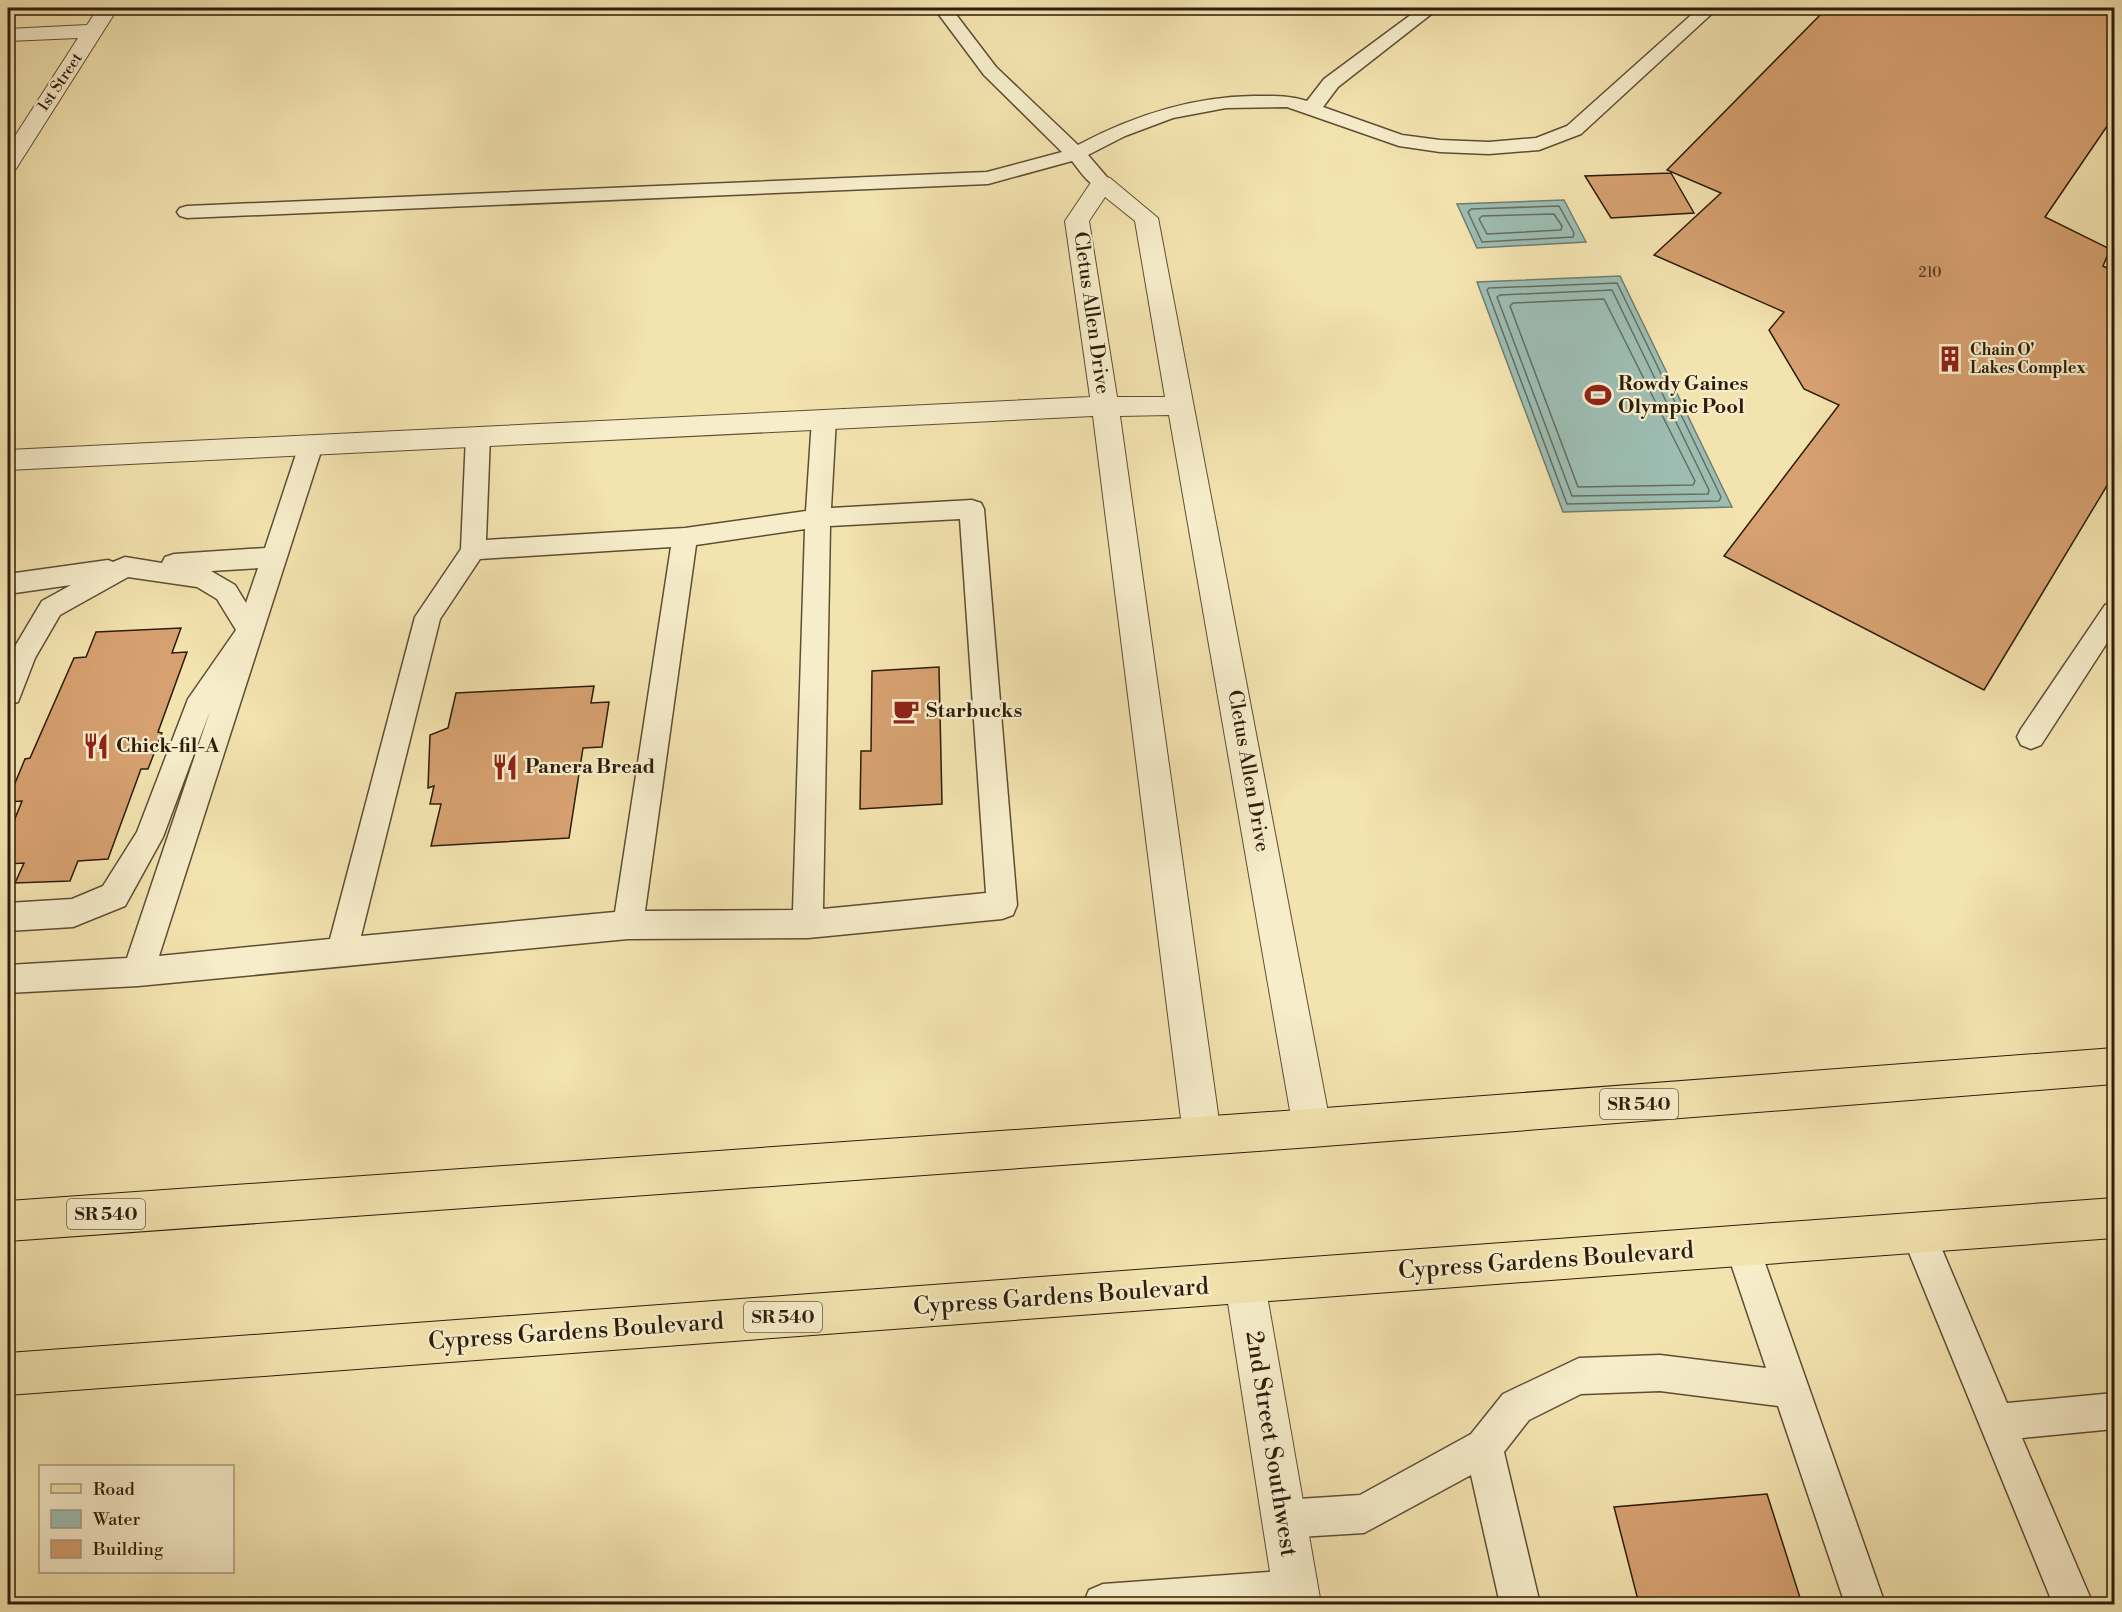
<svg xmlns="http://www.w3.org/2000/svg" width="2122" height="1612" font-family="'Libre Bodoni',serif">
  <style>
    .water { fill: #9dbdb3; stroke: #707d70; stroke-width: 1.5 }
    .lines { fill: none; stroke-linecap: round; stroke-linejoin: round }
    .shore { stroke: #656d5f; stroke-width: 1.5 }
    .building { fill: #d6a070; stroke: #2d1d0b; stroke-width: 1.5 }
    .service-casing { stroke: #5e4e34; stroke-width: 3 }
    .minor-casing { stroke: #5e4e34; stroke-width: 2 }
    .primary-casing { stroke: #2d1d0b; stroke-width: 2 }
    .service { fill: #f7edcb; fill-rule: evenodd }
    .minor { fill: #f7edcb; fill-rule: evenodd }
    .primary { fill: #f3e3af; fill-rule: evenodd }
    .labels { text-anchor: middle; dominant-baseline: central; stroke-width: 4.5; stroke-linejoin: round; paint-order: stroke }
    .far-number-label { font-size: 14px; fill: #573e24 }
    .far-street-label { font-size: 16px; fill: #2d1d0b; stroke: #f7edcb }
    .far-poi-label { font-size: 16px; font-weight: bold; fill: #2d1d0b; stroke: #f7edcb; text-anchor: start }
    .shield { fill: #f7edcb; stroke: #6a5b45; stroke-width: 1.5 }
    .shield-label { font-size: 18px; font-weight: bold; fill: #2d1d0b }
    .street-label { font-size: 20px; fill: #2d1d0b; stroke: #f7edcb }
    .poi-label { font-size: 20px; font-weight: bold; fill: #2d1d0b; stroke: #f7edcb; text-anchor: start }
    .near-street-label { font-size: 24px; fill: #2d1d0b; stroke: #f7edcb }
  </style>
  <rect width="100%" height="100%" fill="#f3e3af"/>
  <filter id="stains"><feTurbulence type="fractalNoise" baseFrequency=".00333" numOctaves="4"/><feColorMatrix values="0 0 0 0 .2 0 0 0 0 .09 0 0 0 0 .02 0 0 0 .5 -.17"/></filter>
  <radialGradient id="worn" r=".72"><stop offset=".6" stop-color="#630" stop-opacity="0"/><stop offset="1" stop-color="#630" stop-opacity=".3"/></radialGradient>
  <path class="water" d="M1564,200L1586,242L1477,248L1457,204Z
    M1620,276L1732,507L1563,512L1477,282Z"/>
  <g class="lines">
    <path class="shore" d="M1559,206L1574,233L1573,237L1482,242L1468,212L1471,209Z
      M1554,214L1562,226L1561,230L1487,234L1479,219L1482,216Z
      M1617,283L1721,497L1719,501L1567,504L1487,290L1489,288Z
      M1612,290L1709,490L1708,494L1572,496L1497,297L1500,295Z
      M1604,299L1695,481L1693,485L1578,487L1510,306L1513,303Z"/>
  </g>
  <path class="building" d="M1827,8H2114V116L2045,217L2110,249L2103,266L2114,271V474L1984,690L1724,556L1839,405L1804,389L1769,330L1784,312L1654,255L1721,193L1667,170Z
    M1671,173L1694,213L1611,218L1585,176Z
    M181,628L172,653L187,652L158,732L162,733L148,769H141L108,859L78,861L70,881L15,883L24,863L8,864V836L22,801L8,802V800L25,759L30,758L74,658L86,657L96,632Z
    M939,667L942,804L860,809L861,751H871L872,671Z
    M594,686L591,703L609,702L602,747L583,748L569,838L431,846L441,804H430L434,786L428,788L430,735L448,728L456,693Z
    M1767,1494L1802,1604H1639L1614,1507Z"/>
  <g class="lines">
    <g class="service-casing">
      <path id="service" d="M934,8H951L996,67L1078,145C1133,116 1190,97 1253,96C1273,96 1289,95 1307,101L1324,79L1420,8H1439L1338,87L1323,107L1402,135L1440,140L1489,142L1536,138L1567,126L1699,8H1718L1581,134L1539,150L1489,154L1440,152L1399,146L1287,107L1226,108L1173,118L1125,136L1088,155L1112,183L1109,187C1092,192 1082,173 1072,161L988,184L187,218L180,216L177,212L180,208L187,206L987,172L1062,152L984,75Z
        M824,411L832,413L836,419L831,508L972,500L981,503L984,509L1017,905L1013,915L1002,919L808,938L628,939L138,986L8,993V965L127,958L210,711L163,837L125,906L73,927L8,931V903L72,899L103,886L137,832L188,699L236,630L217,599L197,587L128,577L60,615L35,658L18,702L8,705V662L14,648L42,601L71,585L8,594V574L108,560L113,562L125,557L162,563L165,557L174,554L265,548L299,445L303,439L311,437L319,439L323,445L159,956L330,939L415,617L461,549L466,436L470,430L478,428L486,430L490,436L486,540L685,528L806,511L812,419L816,413ZM960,519L986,893L823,909L830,526ZM805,529L793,910L645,911L696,545ZM671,547L615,912L361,936L440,619L480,559ZM258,568L246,603L235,585L211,571Z
        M2114,602V632L2041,745L2031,749L2021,745L2017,737L2021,729L2105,605Z
        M1918,1216L1930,1221L2007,1403L2114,1393V1429L2022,1438L2093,1604H2053L1901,1233L1906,1221Z
        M1742,1229L1754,1234L1759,1246L1885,1604H1845L1778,1406L1660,1391L1581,1394L1529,1420L1504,1452L1540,1604H1500L1471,1475L1364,1533L1283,1538L1269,1533L1264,1519L1269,1505L1283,1500L1360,1495L1471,1434L1503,1394L1579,1358L1660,1355L1766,1368L1725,1246L1730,1234Z
        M1295,1570L1309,1576L1315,1590L1307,1604H1083L1089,1590L1103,1584Z"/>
    </g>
    <g class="minor-casing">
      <path id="minor" d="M98,8H118L19,164L16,169L8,171V147L78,38L8,41V29L87,25Z
        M1102,176L1110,178L1158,218L1331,1128L1325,1141L1312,1147L1299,1141L1293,1128L1169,415L1120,416L1221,1135L1216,1149L1202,1154L1188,1149L1183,1135L1093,416L8,470V450L1090,397L1065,221L1094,178ZM1105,197L1135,221L1165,397H1117L1089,221Z
        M1245,1264L1259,1270L1265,1284L1321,1604H1275L1225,1284L1231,1270Z"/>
    </g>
    <g class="primary-casing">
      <path id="primary" d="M2114,1048V1084L1312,1147L8,1241V1201L1312,1109Z
        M2114,1198V1238L8,1395V1353Z"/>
    </g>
    <use href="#service" class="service"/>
    <use href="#minor" class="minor"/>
    <use href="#primary" class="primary"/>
  </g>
  <defs>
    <g id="building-bare" transform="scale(2.07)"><path d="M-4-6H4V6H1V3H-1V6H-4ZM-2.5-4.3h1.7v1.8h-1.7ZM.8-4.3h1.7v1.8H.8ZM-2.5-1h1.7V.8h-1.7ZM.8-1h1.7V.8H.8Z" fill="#8f2418" stroke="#f7edcb" stroke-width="2.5" paint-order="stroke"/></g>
    <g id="stadium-bare" transform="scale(2.07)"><path d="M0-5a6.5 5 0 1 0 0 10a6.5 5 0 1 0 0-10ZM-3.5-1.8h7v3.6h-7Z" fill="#8f2418" stroke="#f7edcb" stroke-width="2.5" paint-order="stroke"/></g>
    <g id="cafe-bare" transform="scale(2.07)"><path d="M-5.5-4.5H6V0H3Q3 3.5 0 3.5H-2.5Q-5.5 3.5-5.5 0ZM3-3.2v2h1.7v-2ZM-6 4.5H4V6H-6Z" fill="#8f2418" stroke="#f7edcb" stroke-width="2.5" paint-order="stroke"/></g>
    <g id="restaurant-bare" transform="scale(2.07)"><path d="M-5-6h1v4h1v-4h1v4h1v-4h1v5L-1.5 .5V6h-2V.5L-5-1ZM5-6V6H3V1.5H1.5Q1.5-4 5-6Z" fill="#8f2418" stroke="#f7edcb" stroke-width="2.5" paint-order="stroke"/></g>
  </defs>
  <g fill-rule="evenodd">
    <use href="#building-bare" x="1950" y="359"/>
    <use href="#stadium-bare" x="1598" y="395"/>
    <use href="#cafe-bare" x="906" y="711"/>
    <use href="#restaurant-bare" x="96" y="746"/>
    <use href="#restaurant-bare" x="505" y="767"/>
  </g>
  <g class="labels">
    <g class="far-number-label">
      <text x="1930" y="273">210</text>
    </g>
    <g class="far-street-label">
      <text transform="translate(60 82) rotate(-56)">1st Street</text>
    </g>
    <g class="far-poi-label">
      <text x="1970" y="350">Chain O'<tspan x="1970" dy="18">Lakes Complex</tspan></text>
    </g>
    <g class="shield">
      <rect x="1600" y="1089" width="78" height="30" rx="4.5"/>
      <rect x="67" y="1199" width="78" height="30" rx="4.5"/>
      <rect x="744" y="1302" width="78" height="30" rx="4.5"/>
    </g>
    <g class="shield-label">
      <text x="1639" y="1104">SR 540</text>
      <text x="106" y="1214">SR 540</text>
      <text x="783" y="1317">SR 540</text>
    </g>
    <g class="street-label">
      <text transform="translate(1091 313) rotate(82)">Cletus Allen Drive</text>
      <text transform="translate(1248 771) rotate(80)">Cletus Allen Drive</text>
    </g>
    <g class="poi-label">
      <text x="1618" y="384">Rowdy Gaines<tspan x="1618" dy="23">Olympic Pool</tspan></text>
      <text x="926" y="711">Starbucks</text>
      <text x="116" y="746">Chick-fil-A</text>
      <text x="525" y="767">Panera Bread</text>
    </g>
    <g class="near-street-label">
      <text transform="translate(1546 1261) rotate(-4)">Cypress Gardens Boulevard</text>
      <text transform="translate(1061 1297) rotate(-4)">Cypress Gardens Boulevard</text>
      <text transform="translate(576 1332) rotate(-4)">Cypress Gardens Boulevard</text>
      <text transform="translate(1271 1444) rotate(81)">2nd Street Southwest</text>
    </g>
  </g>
  <rect width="2122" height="1612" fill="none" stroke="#f3e3af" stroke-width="30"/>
  <rect x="9" y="9" width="2104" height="1594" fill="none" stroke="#2d1d0b" stroke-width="3"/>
  <rect x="15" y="15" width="2092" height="1582" fill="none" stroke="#2d1d0b" stroke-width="1.5"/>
  <rect x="39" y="1465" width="195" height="108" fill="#f7edcb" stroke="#a69a7e" stroke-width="1.5"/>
  <rect x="51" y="1484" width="30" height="9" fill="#f3e3af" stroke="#a69a7e" stroke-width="1.5"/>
  <text x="93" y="1495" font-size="18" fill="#2d1d0b">Road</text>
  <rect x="51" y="1510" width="30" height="18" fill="#9dbdb3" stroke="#a69a7e" stroke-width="1.5"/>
  <text x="93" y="1525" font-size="18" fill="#2d1d0b">Water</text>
  <rect x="51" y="1540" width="30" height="18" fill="#d6a070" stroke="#a69a7e" stroke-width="1.5"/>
  <text x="93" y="1555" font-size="18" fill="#2d1d0b">Building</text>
  <rect width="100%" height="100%" filter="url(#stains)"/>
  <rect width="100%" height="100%" fill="url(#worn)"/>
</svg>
